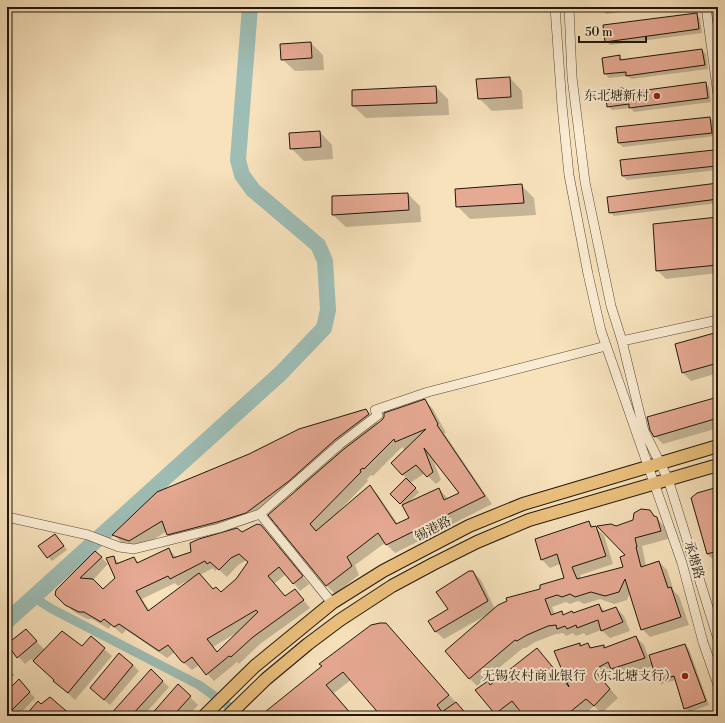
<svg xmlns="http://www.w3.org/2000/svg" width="725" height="723" font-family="'Libre Bodoni','Noto Serif SC',serif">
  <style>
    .shadow { fill: #0003; fill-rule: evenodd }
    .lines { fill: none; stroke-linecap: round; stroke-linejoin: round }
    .canal { stroke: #9ebdb5; stroke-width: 9 }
    .river { stroke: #9ebdb5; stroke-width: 16 }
    .building { fill: #e6a993; stroke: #201609; fill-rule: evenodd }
    .minor-casing { stroke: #564936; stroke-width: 10 }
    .major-casing { stroke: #201609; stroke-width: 14 }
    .minor { stroke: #faecd3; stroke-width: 9 }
    .major { stroke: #ecc17e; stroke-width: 12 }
    .poi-dot { fill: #8f2418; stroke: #faecd3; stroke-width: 1.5 }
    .labels { text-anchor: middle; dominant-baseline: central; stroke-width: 4; stroke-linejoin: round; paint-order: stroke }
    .poi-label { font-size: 13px; fill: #201609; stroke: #faecd3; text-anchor: end }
    .street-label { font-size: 13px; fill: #201609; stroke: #faecd3 }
  </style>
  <rect width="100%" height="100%" fill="#f7e2bc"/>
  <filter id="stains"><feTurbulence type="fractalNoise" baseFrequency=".005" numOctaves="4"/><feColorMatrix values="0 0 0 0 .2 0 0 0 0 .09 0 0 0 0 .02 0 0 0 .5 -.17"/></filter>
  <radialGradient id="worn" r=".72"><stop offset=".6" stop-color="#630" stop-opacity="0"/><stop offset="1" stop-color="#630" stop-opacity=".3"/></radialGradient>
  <path class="shadow" d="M479,7H516V11L485,12Z
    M602,7H659L606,14L602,10Z
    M696,14L700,18L702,33L610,45L606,41Z
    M311,43L323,55L324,70L295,71L282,59Z
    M702,50L706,54L708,69L631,79L627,76L609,78L605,74L619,57L624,61Z
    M510,78L522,91L523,109L492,111L479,98Z
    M705,83L709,87L711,102L634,112L631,108L612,110L608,106L623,89L627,93Z
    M436,87L448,99L449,115L366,118L353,106Z
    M710,118L714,122L715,136L623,147L619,143Z
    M320,132L332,145L333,159L304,161L291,148Z
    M713,151L717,155L718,170L627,180L623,176Z
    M718,184V203L614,216L610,212Z
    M522,186L534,198L536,215L470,219L457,206Z
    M408,194L420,206L421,222L346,227L333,215Z
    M718,218V273L666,279L657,270Z
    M718,333V373L691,381L683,373L677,345Z
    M718,398V428L663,444L655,436Z
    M425,400L433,409L446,433H444L492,504L395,553L385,543L355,565L359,575L335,594L327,586L270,515L297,491L296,489L254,521L176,542L168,534L167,531L138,549L122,543L114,535L366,410L374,418L378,424ZM402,447L405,451L392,463L407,479L392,494L404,507L410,519L398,524L378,495L370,486L340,512L339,511L368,481L367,479L371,475L373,476ZM432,457L461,493L448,499L439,489L408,503L419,492L410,483L425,473L436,484L441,480Z
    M718,488V560L715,561L707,554Z
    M650,511L665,527L668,539L642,546L646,566L659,562L667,570L674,591L679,596L689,625L650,637L642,629L630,592L627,600L614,604L600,599L584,604L578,601L570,604L566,602L552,607L555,614L561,612L564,615L574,614L599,605L606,612L616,608L624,616L630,631L610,638L601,630L586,636L584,633L576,636L573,633L566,636L563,633L556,634L535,642L526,648H523L477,686L469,678L488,614L444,639L435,631L473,572L481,580L495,609L565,579L560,564L550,568L542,560L536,540L588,522L604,535L613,564L580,575L581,579L624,568L627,556L616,527L634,521Z
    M261,526L309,584L300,591L286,574L274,584L285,597L295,590L310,608L260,644L239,664L237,662L214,681L199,665L192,670L182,661L175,652L167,658L126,630L122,634L111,625L109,629L92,619H87L74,612L56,595L101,557L108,564L93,580L103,590L116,579L113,557L119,563L134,558L139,563L169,549L177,558ZM247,560L249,563L237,580L221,593L213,590L200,575L213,568L215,571L218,569L227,577L238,565ZM187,581L188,582L150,611L142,599L175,583L178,586ZM236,633L217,652L213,647Z
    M59,539L67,550L52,561L48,557Z
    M26,631L45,650L83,648L91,638L112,656L75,700L62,688L55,681L31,659L25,664L8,645Z
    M394,633L468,716H382L351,680L334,693L353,716H262Z
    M636,637L644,645L650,662L685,645L689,649L709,705L689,712L685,708L676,680L661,684L658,680L653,666L620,676L614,671L601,678L618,698L602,713L594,706L583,716H516L521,712L519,709L511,716H498L495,714L491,686L537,649L569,687L580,644L582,646L588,644L592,648L604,646L606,648Z
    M133,665L139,671L110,705L97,694Z
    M7,667L15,676H11L7,679Z
    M151,671L169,687L143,716H111Z
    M25,687L35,698L18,716H7V692Z
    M190,697L198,705L188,716H151Z"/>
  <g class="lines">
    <path class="canal" d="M33,597L52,609L199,685L242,716"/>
    <path class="river" d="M7,621L281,373L324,328L328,310L325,261L318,245L253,190L242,175L238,160L250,7"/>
  </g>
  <path class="building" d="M697,13L699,29L605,42L603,25Z
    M311,42L312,58L281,60L280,44Z
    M702,49L705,65L626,76V72L604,74L602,58L620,55V60Z
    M510,77L511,97L478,99L476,79Z
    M706,82L708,98L629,108V104L607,107L605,90L623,88L624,93Z
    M436,86L437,103L352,106V90Z
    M710,117L712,133L618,143L616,127Z
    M320,131L321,147L290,149L289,133Z
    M714,150L716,166L622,176L620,160Z
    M718,183V199L609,213L607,197Z
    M522,184L524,203L456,207L455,189Z
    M408,193L409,210L332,215V196Z
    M718,217V265L656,271L653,224Z
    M718,332V363L682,373L675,344Z
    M718,397V418L654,437L650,430L647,417Z
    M425,399L438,424L437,425L485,496L386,545L378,533L347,557L352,566L326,586L268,515L344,449L382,420L384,417V413ZM426,429L391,463L402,475L416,465L427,477L433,472L424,448L459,493L444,500L439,488L402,505L409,518L396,524L370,485L316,531L310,524L361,472L360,470L363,468L364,469L394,439L395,442Z
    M366,409L369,414L336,439L289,481L246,513L217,522L167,535L162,521L129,541L112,535L157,492L249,454L299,429Z
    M406,478L416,488L400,504L390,494Z
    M718,487V551L707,554L691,498L697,493Z
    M641,509L650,510L654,516L657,517L661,531L635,538L637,547H636L641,567L659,561L668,588L671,587L681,617L641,630L625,579L619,592L605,596L591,592L575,597L570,594L562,597L557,595L545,599L551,615L562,611L563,615L572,611L573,613L599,604L602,612L616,607L623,622L601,631L598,620L577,628L576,625L567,629L565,626L557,629L556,625L548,626L527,635L517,641L515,640L469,679L445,651L498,605L507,601L506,598L540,589V585L564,578L557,554L541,560L535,539L589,521L591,527L596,526L606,556L572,567L577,579L623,567L620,557L625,555L597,526L611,524L616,526L633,520L634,513Z
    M257,524L261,525L303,576L293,584L279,567L268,576L285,596L295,589L304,600L253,637L231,657L229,656L206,675L192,657L184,663L181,661L168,645L159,651L119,624L114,627L104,619L101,622L84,612H79L65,605L55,595L56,590L95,551L102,557L80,578L93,579L103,589L115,578L106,558L114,556L116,564L134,557L137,563L169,548L173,558L191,552L190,543L199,539L237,528L242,532ZM239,554L248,562L236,579L221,592L216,587L213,589L199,573L148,611L136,591L168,576L170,579L205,561L207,564L210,562L219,570L231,558ZM256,610L258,612L217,652L207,639Z
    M55,534L64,546L47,558L38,546Z
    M469,571H473L488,601L435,632L428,621L448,609L436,592Z
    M380,623H386L449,695L437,705L442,712L456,702L468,716H381L343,672L326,685L353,716H260L322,666L319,664L371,625Z
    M26,629L37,641L17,658L7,644Z
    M62,631L82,646L91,636L105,648L68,693L53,681L54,680L33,661Z
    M636,636L645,658L611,669L608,662L594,670L610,689L594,706L586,699L565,716H524L512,701L495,714L475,690L488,681L490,685L537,648L569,687L554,651L580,643V646L588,643L590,648L604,645V648Z
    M685,644L706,701L684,709L674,676L657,681L649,655Z
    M119,653L133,665L104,700L90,688Z
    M151,669L163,681L131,716H109Z
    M19,679L30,692L7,715V691Z
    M178,684L191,696L173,716H150Z
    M50,697L72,716H25L38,701L41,704Z"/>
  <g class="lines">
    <g class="minor-casing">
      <path id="minor" d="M555,7L562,106L569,175L588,274L601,331L682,563L703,642L718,685
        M569,7L572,77L585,182L611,306L622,341L644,431L668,479L718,639
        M706,7L718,95
        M622,341L718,320
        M260,514L332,603
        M7,517L88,535L119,547L134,549L219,528L260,514L340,444L378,415L375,410L428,392L606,346"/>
    </g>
    <g class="major-casing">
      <path id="major" d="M204,716L255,666L332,603L383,571L425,549L469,526L523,504L718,446
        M228,716L266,679L308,644L340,620L392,586L433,564L477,542L529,520L718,465"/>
    </g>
    <use href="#minor" class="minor"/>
    <use href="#major" class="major"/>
  </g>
  <g class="poi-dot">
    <circle cx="657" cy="96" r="4"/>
    <circle cx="685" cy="676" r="4"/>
  </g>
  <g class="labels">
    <g class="poi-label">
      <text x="649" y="96">东北塘新村</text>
      <text x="677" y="676">无锡农村商业银行（东北塘支行）</text>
    </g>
    <g class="street-label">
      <text transform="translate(433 529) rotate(-27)">锡港路</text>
      <text transform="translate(694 560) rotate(73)">承塘路</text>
    </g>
  </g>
  <rect width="725" height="723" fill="none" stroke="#f7e2bc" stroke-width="24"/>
  <rect x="8" y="8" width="709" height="707" fill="none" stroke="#201609" stroke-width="2"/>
  <rect x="12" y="12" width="701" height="699" fill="none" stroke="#201609"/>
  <path d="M579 36v6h67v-6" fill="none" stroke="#201609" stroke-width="2"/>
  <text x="585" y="36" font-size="12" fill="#201609" stroke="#faecd3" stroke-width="3" paint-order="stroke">50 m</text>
  <rect width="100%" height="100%" filter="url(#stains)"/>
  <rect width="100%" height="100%" fill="url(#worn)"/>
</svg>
